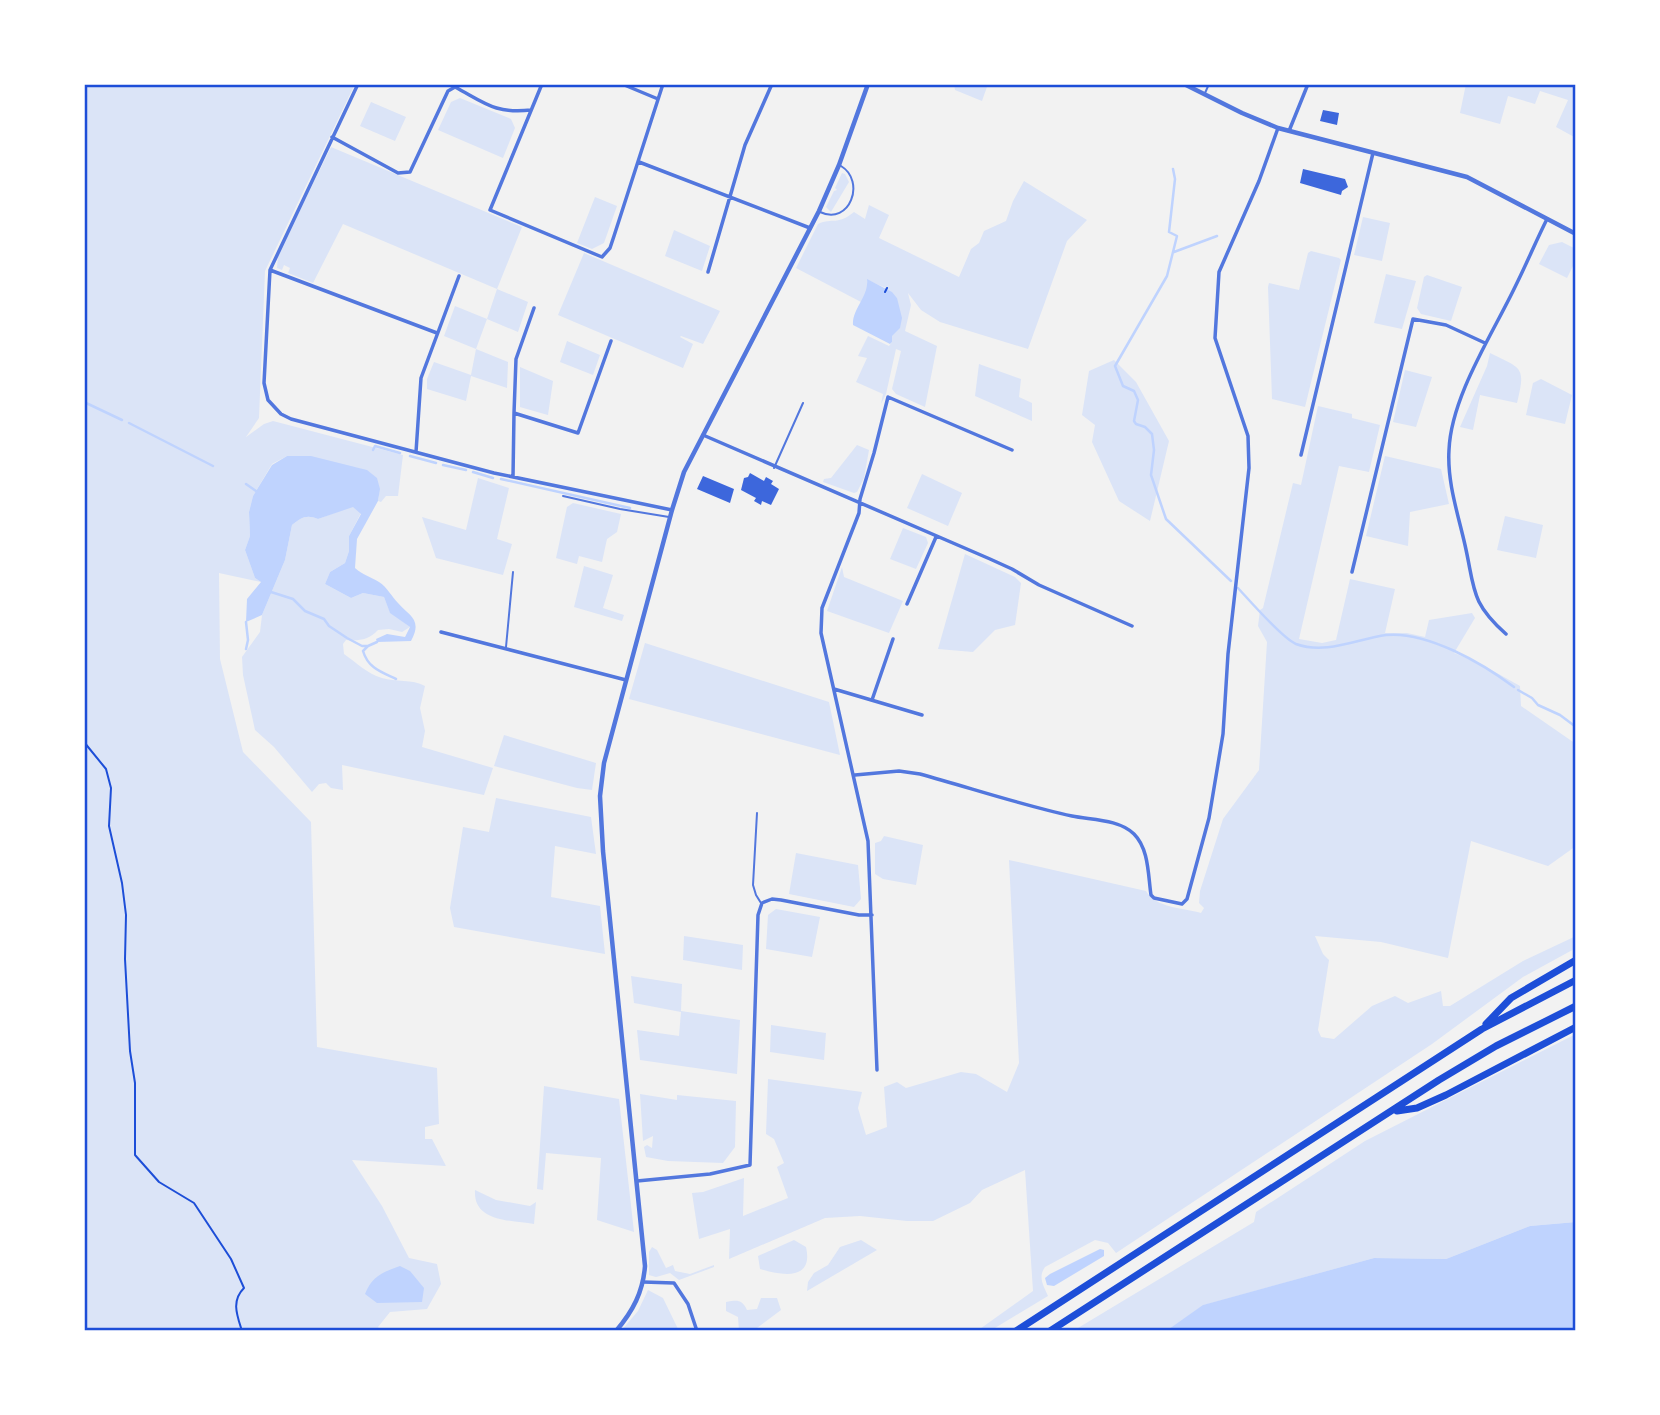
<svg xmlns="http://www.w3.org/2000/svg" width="1660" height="1415" font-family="Figtree,sans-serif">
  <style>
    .green { fill: #dbe4f7 }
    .water { fill: #bfd3fe }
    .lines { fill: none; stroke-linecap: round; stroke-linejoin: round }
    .stream { stroke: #bfd3fe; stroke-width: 2.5 }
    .building { fill: #3d67dc }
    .path { stroke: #1d4ed8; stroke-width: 2 }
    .service { stroke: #5277de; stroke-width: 2 }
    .minor { stroke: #5277de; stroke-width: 3.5 }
    .tertiary { stroke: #5277de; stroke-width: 4.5 }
    .motorway { stroke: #1d4ed8; stroke-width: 7 }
    .neatline { fill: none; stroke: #1d4ed8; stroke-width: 2.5 }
  </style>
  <rect width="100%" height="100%" fill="#f2f2f2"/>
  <path class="green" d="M84,84H355L265,271L259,418L246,437L264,424L273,421L403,455L398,496H386L381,502L378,501C382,483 376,473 358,468L287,456L272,464L253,496L249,512L250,536L245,550L255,578L261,582L219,573L220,659L243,752L311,822L317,1047L437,1068L439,1124L425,1127V1139H432L446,1166L352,1160L382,1206L409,1258L437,1264L441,1284L427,1309L390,1312L378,1327L381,1331H84Z
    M954,84H988L982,101L955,90Z
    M1466,84H1553L1565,87L1566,84H1576V138L1556,127L1568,100L1540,91L1535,104L1508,96L1500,124L1460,113Z
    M460,98L511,119L515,128L503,158L438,130L451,102Z
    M371,102L406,117L395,141L360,126Z
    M331,147L522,227L497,289L528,302L518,332L487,319L476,349L508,362L507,388L471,376L466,401L427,389V379L434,362L471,375L476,349L444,336L455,306L487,319L497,289L343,224L313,283L288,273L290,268L284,265L282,270L277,268L278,255Z
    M842,173L845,174L849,182L831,212L826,207L834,191L837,190L835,188Z
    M1024,181L1087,220L1067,241L1028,349L940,322L921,310L908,293L911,305L905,331L937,346L925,407L896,394L892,389L901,351L896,349L886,394L881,404L883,394L856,382L867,358L858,356L868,336L889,346L892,342L891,338L897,298L886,288L867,280V291L861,302L796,268L818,224C833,217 837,226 854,212L865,219L869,205L889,215L879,238L959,277L971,249L979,243L984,231L1006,221L1013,201Z
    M595,197L617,206L604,243L592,249L577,243Z
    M1363,217L1390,223L1382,261L1354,255Z
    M674,230L710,246L702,271L665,256Z
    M1562,242L1576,249V260L1567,278L1539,264L1549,245Z
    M1311,251L1339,258L1341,260L1305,407L1272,399L1268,287L1269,283L1299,290L1308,253Z
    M584,253L720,311L703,344L681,336L680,337L693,344L683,368L558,315Z
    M1386,274L1416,281L1402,329L1374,323Z
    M1427,275L1462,287L1451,321L1421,314L1417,308L1424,277Z
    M567,341L600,355L593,375L560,362Z
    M1490,353C1522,369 1526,366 1517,403L1480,395L1473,430L1460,427L1487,366Z
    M1114,360L1136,382L1169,441L1150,521L1119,501L1092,442L1095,425L1082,415L1089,371Z
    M979,364L1021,379L1019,397L1032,403V421L975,396Z
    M520,367L553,381L548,415L520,407Z
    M1405,370L1432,377L1416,427L1393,422Z
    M1541,379L1572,395L1565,424L1526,415L1533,383Z
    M1318,406L1352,414V418L1380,425L1369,472L1339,466L1299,639L1322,643L1336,640L1350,579L1395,589L1385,633H1407L1425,637L1429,620L1472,613L1475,618L1454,653L1479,663L1520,686L1521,706L1576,744V846L1548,866L1471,841L1448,958L1381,942L1315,936L1323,954L1329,960L1318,1030L1321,1037L1334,1039L1372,1006L1395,996L1408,1003L1441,991L1443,1006H1450L1523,961L1576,936V948L1523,977L1432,1044L1116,1253L1108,1243L1095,1240L1045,1267C1038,1277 1043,1285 1048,1296L990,1331H977L1033,1291L1025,1170L982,1190L970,1203L933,1221H907L860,1216L825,1218L729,1259L730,1229L699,1239L692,1193L703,1192L744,1178L743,1216L788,1198L777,1167L784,1163L774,1139L766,1134L768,1079L862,1092L858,1108L866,1135L887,1127L884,1087L897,1082L906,1088L961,1072L976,1074L1007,1092L1019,1063L1009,860L1146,891C1156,908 1183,908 1201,913L1204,908L1199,903L1200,891L1223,819L1259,770L1267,642L1258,626L1260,610L1263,608L1293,483L1301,485Z
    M857,445L869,450L864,478L857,492L854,493L823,482L824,479L831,478Z
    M1385,456L1441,469L1449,504L1410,512L1408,546L1366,536Z
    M922,474L962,493L948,526L907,508Z
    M478,478L509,488L497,539L512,544L503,575L436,558L422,517L466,530Z
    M573,503L621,514L617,532L607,539L602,562L579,556L577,564L556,558L567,507Z
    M353,506L361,513L349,536V551L345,563L330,572L325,584L351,598L363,593L384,597L390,612L410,627L402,632L389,629L378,630C369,640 359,641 346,640L343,644L344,654C357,663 366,673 382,678C396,682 412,679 425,686L420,708L425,731L422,747L493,768L484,795L342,765L343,790L331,788L326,783L319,784L312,792L274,747L255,730L243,675L242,657L260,632L262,615L285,560L292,525C301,518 306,514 318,519Z
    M1505,516L1543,525L1536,558L1497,550Z
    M903,528L926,537L928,543L916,569L890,559Z
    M965,554L1015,577L1021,583L1015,625L995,630L973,652L938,649Z
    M584,566L613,575L603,608L624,615L622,621L574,607Z
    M842,567L844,577L903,601L889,633L827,611Z
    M645,643L829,702L840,755L629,699Z
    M504,735L596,763L592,790L577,788L494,766Z
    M496,798L591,817L596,854L555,846L551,897L600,906L605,954L454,927L450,908L463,827L489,832Z
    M884,836L923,845L916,885L883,879L875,874V843L881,841Z
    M796,853L858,865L861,899L854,907L789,894Z
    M776,909L820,917L812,957L766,949L768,915Z
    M684,936L743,945L742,970L683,960Z
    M631,976L682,984L681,1011L740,1020L737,1074L640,1060L637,1030L679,1036L681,1012L634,1003Z
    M771,1025L826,1033L824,1060L770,1052Z
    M1576,1034V1222L1530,1226L1446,1259L1374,1258L1204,1305L1166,1331H1073L1254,1222L1256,1212L1365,1141Z
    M544,1086L619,1099L634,1232L597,1220L601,1158L546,1153L543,1190L537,1189Z
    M640,1094L677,1100V1095L736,1101L735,1147L723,1163L668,1161L646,1157L644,1147L647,1145L652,1148L653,1136L643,1141Z
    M475,1190L496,1200L530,1206L536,1202L534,1224C511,1220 473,1222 475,1190Z
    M794,1240L806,1247C814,1282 780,1275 760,1269L758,1256Z
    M861,1240L877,1250L807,1291L808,1282L814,1273L828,1265L840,1247Z
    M652,1247L657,1250L666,1268L673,1265L675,1271L690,1274L714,1265V1267L679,1280L670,1273L656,1277L649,1275V1252Z
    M648,1290L663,1298L679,1331H621L638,1311Z
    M761,1298H777L781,1310L753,1331H739L738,1317L726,1311V1302C737,1300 742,1299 747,1310L757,1309Z"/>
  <path class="water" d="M867,279L892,292L897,298L902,318L900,328L892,336V342L890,344L853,325C852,308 869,297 867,279Z
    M287,456H311L367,470L377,478L380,489L378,501L357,539L355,568C363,575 371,577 379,582C388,588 391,596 398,603C409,616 423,619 411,641L377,642L376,639L387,634L405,637L410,627L390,613L384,597L363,593L351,598L325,584L330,572L345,563L349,551V536L361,514L353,507L318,519C306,514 301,518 292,525L285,560L262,615L246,622L247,599L261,582L255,578L245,550L250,536L249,512L253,496L272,465Z
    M1576,1222V1331H1166L1203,1305L1374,1258L1446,1259L1530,1226Z
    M1100,1249L1104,1250V1256L1054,1286L1047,1285L1045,1278L1050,1274Z
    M400,1266L410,1271L424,1288L422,1302L377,1303L365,1294C372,1276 383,1272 400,1266Z"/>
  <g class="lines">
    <path class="stream" d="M1173,169L1175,179L1169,232L1177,236L1167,276L1115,366L1123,386L1134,391L1138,400L1134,421L1136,424L1145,427L1152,434L1154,450L1151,475L1166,519L1231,581
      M1174,252L1217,236
      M84,402L122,420
      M129,423L213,466
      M373,450L375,446L400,453
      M410,456L436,463
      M443,465L466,470
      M473,472L493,478
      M501,479L630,508
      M246,484L256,491
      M1238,588C1250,601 1282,638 1296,644C1326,655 1357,639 1386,635C1427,631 1482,663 1514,687
      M271,592L293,599L305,611L324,619L329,626L347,638L362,646H368
      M246,622L248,640L246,649
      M377,642L368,646L363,651C368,668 381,672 396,679
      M1518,690L1532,698L1538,705L1560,715L1576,727"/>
  </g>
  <path class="building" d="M1323,110L1339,113L1337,125L1320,121Z
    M1303,169L1345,179L1348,187L1342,191L1341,195L1300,183Z
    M750,473L764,481L766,477L773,481L771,484L779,489L771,505L762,501L761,505L754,501L756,498L741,490L744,478L748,477Z
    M703,476L734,489L730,503L697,489Z"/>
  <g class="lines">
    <path class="path" d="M885,292L887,288
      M84,742L106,769L111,788L109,826L122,883L126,915L125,959L130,1051L135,1083V1155L159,1182L194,1203L231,1259L244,1288C231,1301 237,1315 242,1331"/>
    <path class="service" d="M1205,93L1209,84
      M820,212C850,226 866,181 841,166
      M774,468L803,403
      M563,496L620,509L669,517
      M506,647L513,572
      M757,813L753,885L756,895L761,903"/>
    <path class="minor" d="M358,84L270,270L264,383L268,400L281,414L291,419L494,473L672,510
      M542,84L490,210L602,257L610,248L614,236L663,84
      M622,84L658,99
      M1289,131L1308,84
      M332,137L398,173L410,172L448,91L455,87C485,103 495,114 531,110
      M639,162L810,228
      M270,270L437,333
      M708,272L745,145L772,84
      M514,413L516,359L534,308
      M703,435L990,559L1012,569L1039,585L1132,626
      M416,452L421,378L459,276
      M1301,455L1373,153
      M513,477L514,413L578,433L611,341
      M1352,572L1413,319L1446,325L1485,343
      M907,604L936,537
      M441,632L626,680
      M1506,634C1470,602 1475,589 1465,545C1458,514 1447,482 1449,450C1451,397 1492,335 1515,287C1526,265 1536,241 1547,219
      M834,689L922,715
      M872,700L893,639
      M855,775L899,771L920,774C971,788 1021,805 1072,816C1091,820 1119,819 1134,834C1149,849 1148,875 1151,895L1154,898L1182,904L1187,899L1209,818L1223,734L1228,654L1249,468L1248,436L1215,338L1219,272L1259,181L1278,128
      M877,1070L868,841L821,633L822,608L859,513L860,499L874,453L888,397L1012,450
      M637,1181L710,1174L750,1165L758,915L762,903L772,899L781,900L859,915H872
      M643,1282L674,1283L688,1304L697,1331"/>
    <path class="tertiary" d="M1184,84L1242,113L1278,128L1467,177L1576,234
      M616,1331C633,1311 643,1292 645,1266L603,851L600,796L604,763L672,510L684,472L819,211L839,165L868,84"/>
    <path class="motorway" d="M1486,1024L1511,998L1576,960
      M1397,1111L1417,1108L1446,1095L1576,1027
      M1016,1331L1482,1029L1576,980
      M1050,1331L1439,1080L1496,1046L1576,1006"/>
  </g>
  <rect width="1660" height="1415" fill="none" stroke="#ffffff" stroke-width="172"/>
  <rect x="86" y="86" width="1488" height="1243" class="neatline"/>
</svg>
